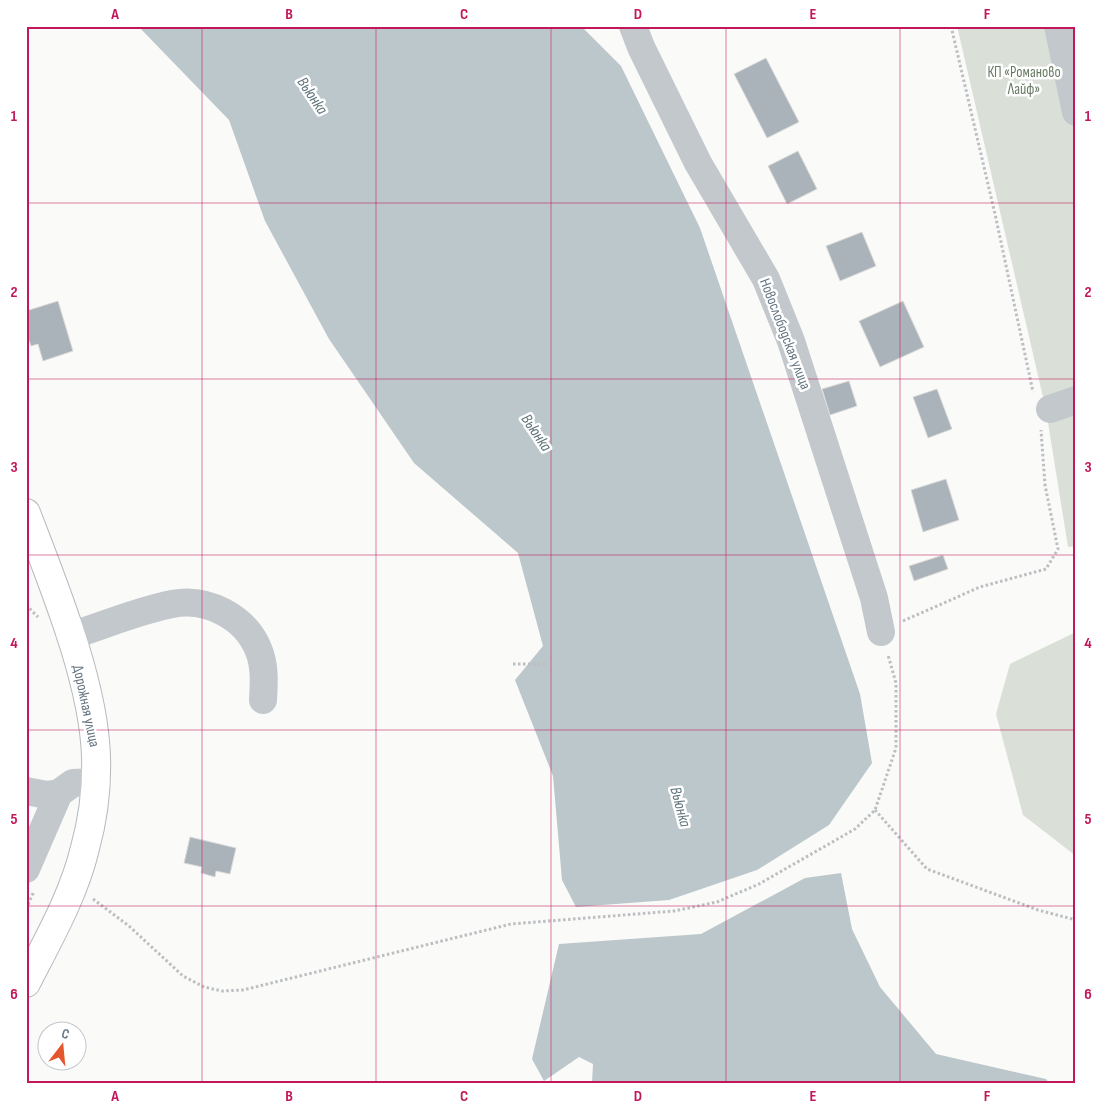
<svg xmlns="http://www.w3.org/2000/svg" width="1102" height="1109" font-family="'Sofia Sans Condensed',sans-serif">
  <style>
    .green { fill: #dadfd7 }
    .water { fill: #bbc7cb }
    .building { fill: #aab3b9; stroke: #dcdcda }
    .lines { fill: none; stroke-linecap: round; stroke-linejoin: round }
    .major-casing { stroke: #b5babe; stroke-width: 30 }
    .path { stroke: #bbbfc2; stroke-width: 3; stroke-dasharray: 2.5 2.5; stroke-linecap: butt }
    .minor { stroke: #c3c8cc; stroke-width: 28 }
    .major { stroke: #fff; stroke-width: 28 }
    .grid { fill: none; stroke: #c2185b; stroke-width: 1; stroke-opacity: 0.55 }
    .labels { text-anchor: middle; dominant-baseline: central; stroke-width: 5; stroke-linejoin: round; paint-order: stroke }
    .park-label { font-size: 15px; fill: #687a64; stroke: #fff }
    .street-label { font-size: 15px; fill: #657683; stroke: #fff }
    .water-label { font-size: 16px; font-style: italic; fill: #60757c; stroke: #fff }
    .neatline { fill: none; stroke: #c2185b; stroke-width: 2 }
    .grid-label { font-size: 16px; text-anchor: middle; font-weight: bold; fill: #c2185b }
  </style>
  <rect width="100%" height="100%" fill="#fafaf8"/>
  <path class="green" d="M957,26H1076V546L1068,547L1046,410Z
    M1076,632V856L1023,815L996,714L1010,664Z"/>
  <path class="water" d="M138,26H581L621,66L700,228L860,694L872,763L829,825L757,870L669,900L576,907L562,880L553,776L515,680L543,646L518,553L414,463L329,339L265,221L229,120Z
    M841,873L852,929L880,987L936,1054L1046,1079L1049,1083H592L593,1064L579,1057L544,1081L532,1059L559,944L701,934L805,878Z"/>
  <path class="building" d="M766,58L799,122L767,138L734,74Z
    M798,151L817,189L787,204L768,166Z
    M862,232L876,266L840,281L826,246Z
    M58,301L73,351L43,361L38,344L31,346L26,332V311Z
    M903,301L924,347L880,367L859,321Z
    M849,381L857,406L830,415L822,389Z
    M937,389L952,429L928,438L913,397Z
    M946,479L959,520L923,532L911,490Z
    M943,555L948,569L914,581L909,566Z
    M190,837L236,848L230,874L216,871L215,877L201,873L202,867L184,863Z"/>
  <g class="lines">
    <g class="major-casing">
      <path id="major" d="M26,513C53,584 94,682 96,757C97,787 93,819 85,848C74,895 48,940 26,983"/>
    </g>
    <path class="path" d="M951,26L995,214L1033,392
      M26,605L38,617
      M903,621L980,587L1046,569L1058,549L1045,485L1041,430
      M513,664H547
      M875,810L927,869L1038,910L1076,920
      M93,899L129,926L183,976L204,987L222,991L243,990L511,924L674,911L717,902L759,884L855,829L875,810L896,748V683L888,655
      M26,909L34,891"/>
    <path class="minor" d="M633,26L641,47L698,163L766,279L791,341L874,598L881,632
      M1058,26L1076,112
      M1050,409L1076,400
      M70,636C102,626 140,610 172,604C207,597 246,617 259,651C265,666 264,684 263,700
      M26,791L47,795L59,793L73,783L96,782
      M26,869L59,793"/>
    <use href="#major" class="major"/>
  </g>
  <path class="grid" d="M202,26V1083M376,26V1083M551,26V1083M726,26V1083M900,26V1083M26,203H1076M26,379H1076M26,555H1076M26,730H1076M26,906H1076"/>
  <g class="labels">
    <g class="park-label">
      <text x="1024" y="72">КП «Романово<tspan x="1024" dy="17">Лайф»</tspan></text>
    </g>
    <g class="street-label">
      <text transform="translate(785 334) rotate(69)">Новослободская улица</text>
      <text transform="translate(86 706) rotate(78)">Дорожная улица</text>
    </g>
    <g class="water-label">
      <text transform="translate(312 96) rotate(56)">Вьюнка</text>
      <text transform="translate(536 433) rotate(56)">Вьюнка</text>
      <text transform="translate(680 807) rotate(75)">Вьюнка</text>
    </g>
  </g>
  <rect width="1102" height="1109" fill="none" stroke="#ffffff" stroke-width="55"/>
  <g transform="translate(62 1046) rotate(16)"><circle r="24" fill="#ffffff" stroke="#c1c8cd"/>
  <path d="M0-4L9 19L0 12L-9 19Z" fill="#e4572e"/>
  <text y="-8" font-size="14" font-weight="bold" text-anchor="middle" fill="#657683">С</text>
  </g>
  <rect x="28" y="28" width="1046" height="1054" class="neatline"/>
  <g class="grid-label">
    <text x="115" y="19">A</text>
    <text x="289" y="19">B</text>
    <text x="464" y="19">C</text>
    <text x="638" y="19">D</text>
    <text x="813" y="19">E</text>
    <text x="987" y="19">F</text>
    <text x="14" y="121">1</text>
    <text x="1088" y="121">1</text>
    <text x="14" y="297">2</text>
    <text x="1088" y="297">2</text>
    <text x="14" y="472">3</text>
    <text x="1088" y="472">3</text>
    <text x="14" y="648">4</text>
    <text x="1088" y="648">4</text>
    <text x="14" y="824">5</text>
    <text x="1088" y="824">5</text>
    <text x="14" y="999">6</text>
    <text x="1088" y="999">6</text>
    <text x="115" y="1101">A</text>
    <text x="289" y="1101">B</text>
    <text x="464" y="1101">C</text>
    <text x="638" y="1101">D</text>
    <text x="813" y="1101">E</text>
    <text x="987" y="1101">F</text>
  </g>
</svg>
